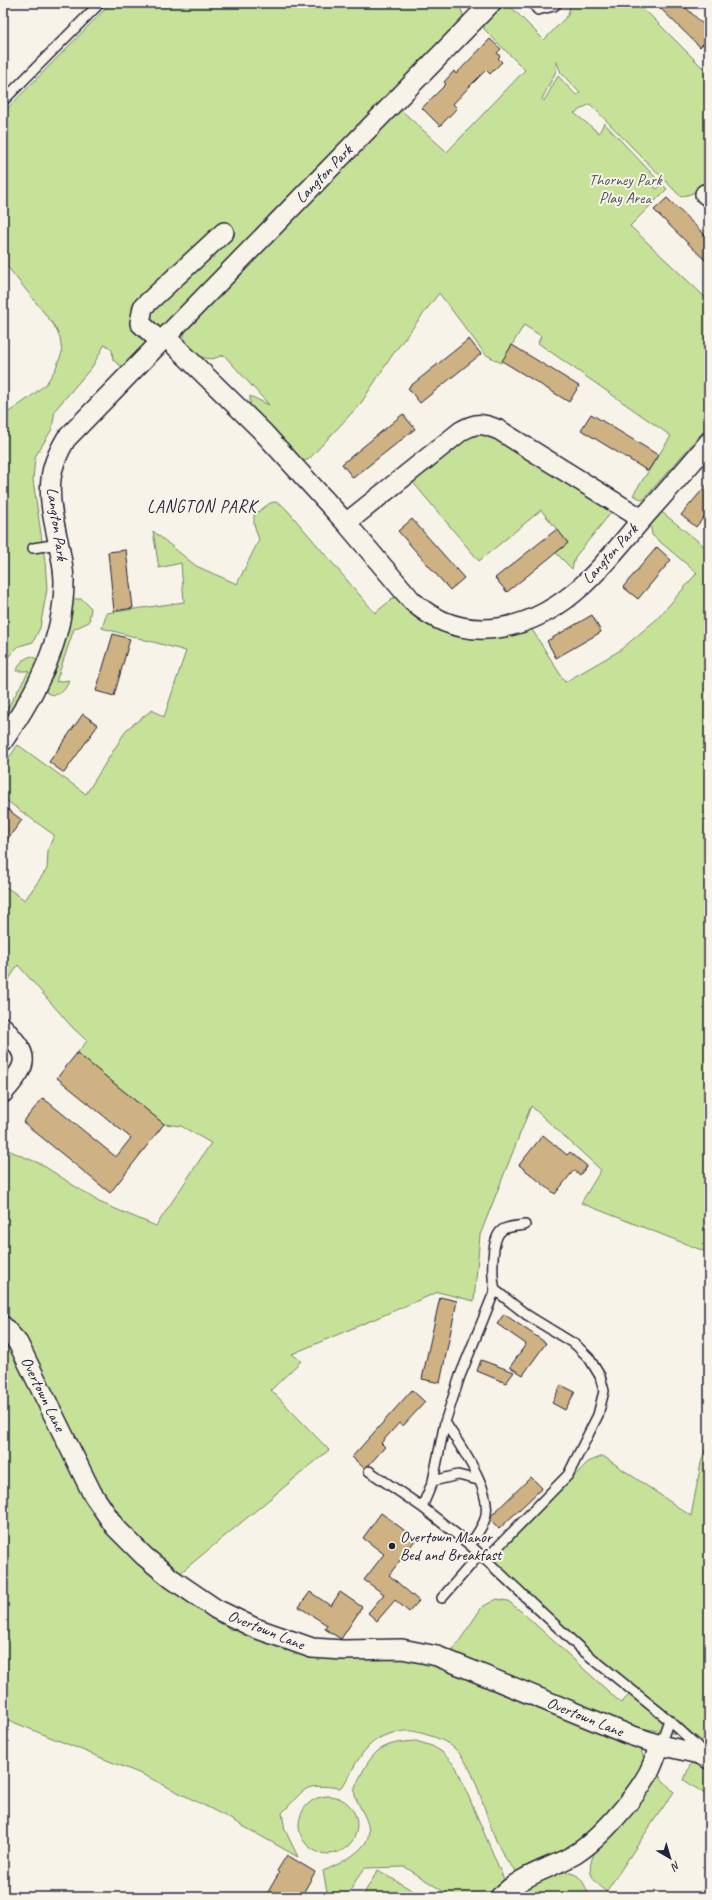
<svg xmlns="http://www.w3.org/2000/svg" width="712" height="1900" font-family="Caveat,sans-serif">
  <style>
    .green { fill: #c6e299; stroke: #74826a; fill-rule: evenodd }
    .building { fill: #ceb283; stroke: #22223b }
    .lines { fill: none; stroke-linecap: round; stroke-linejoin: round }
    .lane-casing { stroke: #22223b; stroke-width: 12 }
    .street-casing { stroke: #22223b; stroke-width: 22 }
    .lane { stroke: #f7f3e8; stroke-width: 9 }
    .street { stroke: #f7f3e8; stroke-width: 19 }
    .poi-dot { fill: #22223b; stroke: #f7f3e8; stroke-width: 1.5 }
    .labels { text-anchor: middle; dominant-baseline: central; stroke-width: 4; stroke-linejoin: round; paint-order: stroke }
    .street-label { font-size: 16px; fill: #22223b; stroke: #f7f3e8 }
    .park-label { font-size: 16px; fill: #4b5252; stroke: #f7f3e8 }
    .poi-label { font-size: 16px; fill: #22223b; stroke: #f7f3e8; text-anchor: start }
    .neighbourhood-label { font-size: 17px; letter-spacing: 1px; fill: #22223b; stroke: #f7f3e8 }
  </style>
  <rect width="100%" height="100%" fill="#f7f3e8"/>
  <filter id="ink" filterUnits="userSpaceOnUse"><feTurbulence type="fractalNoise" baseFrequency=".025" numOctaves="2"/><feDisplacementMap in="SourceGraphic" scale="8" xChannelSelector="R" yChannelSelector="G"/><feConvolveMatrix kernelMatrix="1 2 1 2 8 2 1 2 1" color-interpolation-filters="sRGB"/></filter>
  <g filter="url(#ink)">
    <path class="green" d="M111,3H459L463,15L461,28L139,359L121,366L113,360L112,350L105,344L92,367L55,410L52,429L35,457L33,480L45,561L47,589L40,628L33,642L19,646L7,658L3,656V416L29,398L46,384L55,370L62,353L60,337L53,324L3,261V113Z
      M500,3H507L544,40L568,15L570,6L573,3H600L604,6L613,3H638L709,74V204L696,192L681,197L590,104L574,113L599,133L604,123L659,181L654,187L657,189L662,184L667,189L630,226L709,301V425L643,500L633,495L671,436L538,343L541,336L524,325L501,363L485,354L439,293L393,354L361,403L309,459L294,465L250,416V396L269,405L224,355L212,359L190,356L183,348L185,328L401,110L447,152L525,70L484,29V22ZM556,60L561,73L580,93L576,95L558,76L544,101L542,99L556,71Z
      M486,431L614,509L575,557L572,569L556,553L568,543L541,510L479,561L411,480L470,434Z
      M275,502L281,504L288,511L375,613L402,591L439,625L531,628L565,682L619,651L657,619L697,573L652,535L650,521L658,511L663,513L709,550V1253L581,1203L601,1170L531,1106L480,1235L474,1301L438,1292L292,1354L301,1361L271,1390L329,1450L179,1574L229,1629L391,1655L442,1667L482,1607L497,1599L508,1601L523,1613L621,1703L631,1693L495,1562L500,1552L588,1462L603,1456L691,1516L701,1463L709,1438V1746L690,1732L678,1734L635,1727L644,1760L674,1792L659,1813L606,1892C590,1877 586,1872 595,1851H572L527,1870L516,1871C484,1841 485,1774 453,1747C443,1739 429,1735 417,1732C410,1730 405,1731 399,1732C367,1736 359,1759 344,1784L340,1788C301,1783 307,1788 282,1813L285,1830L298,1857L225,1816L146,1776L3,1718V1148L41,1164L99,1202L156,1226L211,1143L181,1126L164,1124L77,1053L87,1041L72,1027L18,965L3,989V885L25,900L47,869L48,850L54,835L3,798V766L18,745L86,794L127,729L152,710L164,717L186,651L102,628L107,613L184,602L181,563L159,568L153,531L196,566L237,584L259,540L254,524V515L270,503Z
      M75,599H82L91,608L89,622L74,629L56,682L69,680C66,691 58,698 47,693L46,689L55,662L71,602Z
      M31,656L41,661L3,728V716L29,671H16L23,660Z
      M416,1741L432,1746L442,1752L456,1767L505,1882L492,1897H452L405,1867L365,1868L356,1880L347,1897H328L323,1871C337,1865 357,1856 366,1842C375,1825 359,1810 355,1795C353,1789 358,1781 361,1775C375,1747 385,1743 416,1741Z
      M695,1761L709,1768V1797L684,1780L690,1765Z
      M299 1825a29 29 0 1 1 58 0a29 29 0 1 1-58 0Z
      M378,1870L423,1897H362Z
      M557,1872C580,1872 581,1877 590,1897H508Z"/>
    <path class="building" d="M655,3H681L709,30V38L700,47Z
      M490,39L501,49L497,53L500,56L498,58L502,62L490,74L486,70L470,86L453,104L457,108L440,126L422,108L446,84L444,82L454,71L456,74Z
      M667,198L709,239V264L654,210Z
      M469,339L481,354L420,403L408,388Z
      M512,345L579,386L569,402L502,361Z
      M403,414L415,429L353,478L342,464Z
      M591,414L658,455L648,471L581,430Z
      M709,482V511L696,527L681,515Z
      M412,519L464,578L450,590L398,531Z
      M557,529L568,543L507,592L495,578Z
      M657,547L671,560L638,599L623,587Z
      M126,550L133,608L114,611L108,552Z
      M592,615L601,632L556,658L547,641Z
      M113,634L130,639L114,696L96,691Z
      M83,714L98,725L64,773L49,762Z
      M3,806L22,820L3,845Z
      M77,1053L164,1124L110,1193L23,1122L43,1098L116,1157L131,1138L57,1078Z
      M543,1135L567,1155L570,1152L587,1166L580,1175L574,1170L555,1194L519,1165Z
      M440,1297L457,1301L440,1383L422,1379Z
      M504,1314L546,1343L523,1375L510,1367L526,1344L497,1324Z
      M481,1360L514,1372L506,1383L477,1371Z
      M561,1385L575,1392L565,1410L552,1403Z
      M412,1390L425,1402L403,1426L399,1423L381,1443L385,1447L369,1465L364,1468L352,1457Z
      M531,1477L542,1488L499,1529L491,1520V1516Z
      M381,1513L416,1539L389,1575L419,1601L409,1612L395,1600L377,1621L368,1613L384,1594L364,1580L384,1554L363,1538Z
      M310,1592L331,1606L340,1592L362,1607L341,1639L325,1629L327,1625L299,1607Z
      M287,1855L315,1872L301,1897H265L279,1873L277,1871Z"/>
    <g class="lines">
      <g class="lane-casing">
        <path id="lane" d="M532,3L538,10L554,6L557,3
          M3,101L100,3
          M33,548L59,544
          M445,1422C459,1445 494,1490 485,1519C482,1528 475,1537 470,1545
          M369,1471L422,1507L470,1545L582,1650L669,1720L660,1745
          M433,1481L458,1475L478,1480
          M422,1507L433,1481L445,1422L460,1376L495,1290
          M485,1560L568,1475L598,1415L604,1391L600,1376L589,1358L576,1345L527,1315L495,1290C492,1278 490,1235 504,1229C510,1226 519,1226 525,1225
          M442,1598L480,1554
          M669,1720L696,1745L702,1752"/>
      </g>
      <g class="street-casing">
        <path id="street" d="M705,194L709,197
          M166,337L262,431L346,523L412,601C465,649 534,630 583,585C605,565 624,540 643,518C665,493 688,468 709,442
          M161,342L140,323L143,307L224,232
          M346,523L461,431C477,422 482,423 499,430L642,519
          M3,741C36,693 64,641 64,581C63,547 47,513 51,479C52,465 59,451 66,439L491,3
          M3,1027C30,1057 30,1062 3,1093
          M3,1326L18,1343L92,1493L115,1527L144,1556L172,1579L216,1609L255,1628L312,1648L343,1650L402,1649L437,1656L627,1734L660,1745L699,1754L709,1759
          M500,1897C523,1874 547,1870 574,1855C599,1840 634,1799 648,1774C653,1765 656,1755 660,1745"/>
      </g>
      <use href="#lane" class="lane"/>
      <use href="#street" class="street"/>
    </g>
  </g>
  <circle class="poi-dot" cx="392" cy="1546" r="4"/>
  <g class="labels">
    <g class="street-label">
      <text transform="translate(324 174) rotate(-46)">Langton Park</text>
      <text transform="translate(57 524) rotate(82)">Langton Park</text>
      <text transform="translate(610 554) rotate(-48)">Langton Park</text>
      <text transform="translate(43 1394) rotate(64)">Overtown Lane</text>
      <text transform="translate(266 1630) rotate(22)">Overtown Lane</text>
      <text transform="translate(585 1717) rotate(22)">Overtown Lane</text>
    </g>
    <g class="park-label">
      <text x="625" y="180">Thorney Park<tspan x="625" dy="18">Play Area</tspan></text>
    </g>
    <g class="poi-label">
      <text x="400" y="1537">Overtown Manor<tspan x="400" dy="18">Bed and Breakfast</tspan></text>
    </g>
    <g class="neighbourhood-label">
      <text x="202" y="506">LANGTON PARK</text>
    </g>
  </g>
  <rect width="712" height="1900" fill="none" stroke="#f7f3e8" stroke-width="16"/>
  <rect x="8" y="8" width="696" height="1884" fill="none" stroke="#22223b" stroke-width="1.5" filter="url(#ink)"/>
  <g transform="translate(670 1858) rotate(142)" stroke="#f7f3e8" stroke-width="3" paint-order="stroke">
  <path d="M0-3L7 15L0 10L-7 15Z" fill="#22223b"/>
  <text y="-6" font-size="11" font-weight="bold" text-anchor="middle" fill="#22223b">N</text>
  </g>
</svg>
